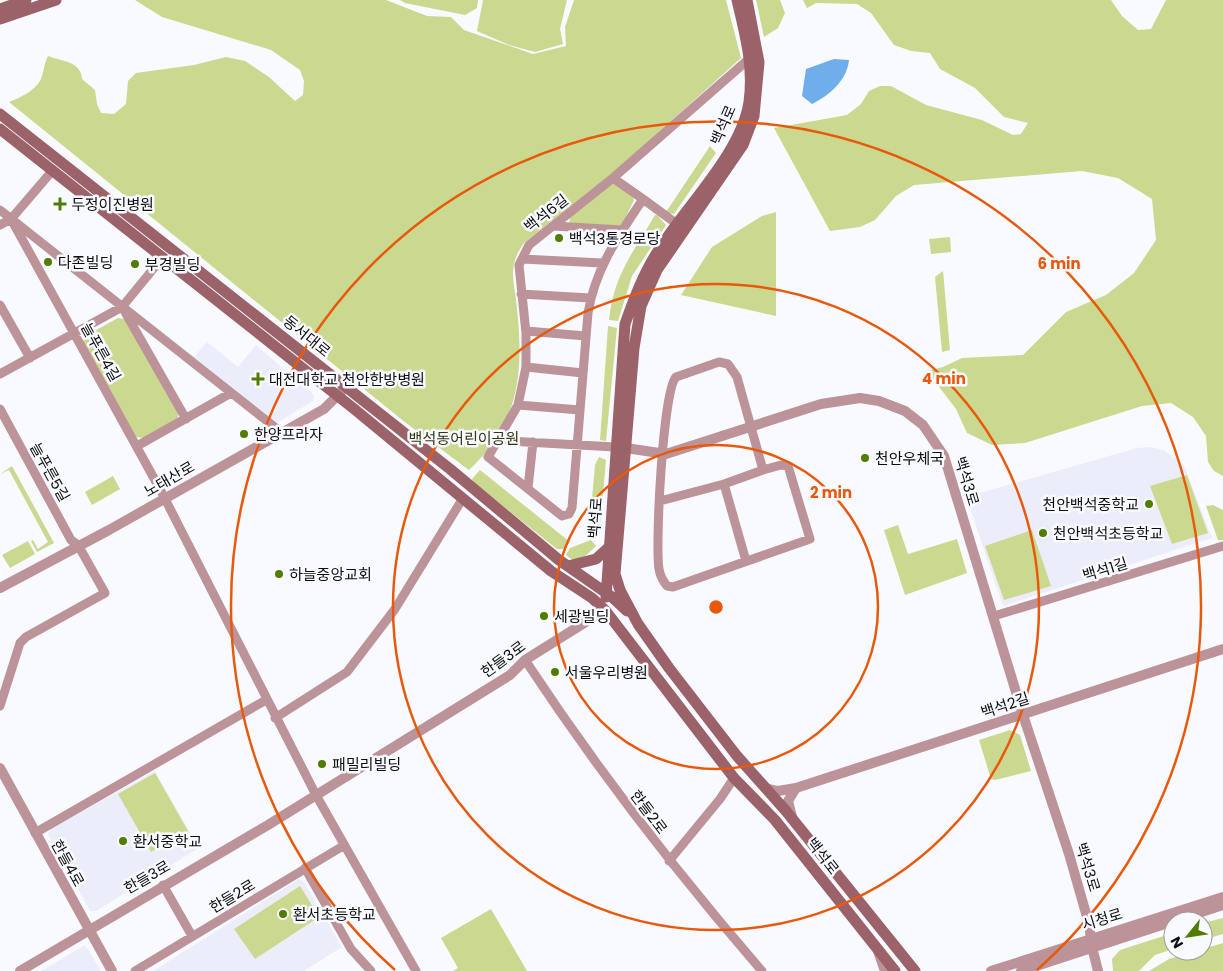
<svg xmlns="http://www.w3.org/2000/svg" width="1223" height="971" font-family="Poppins,'Noto Sans KR',sans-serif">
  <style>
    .built { fill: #ebeefa }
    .green { fill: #cbd88f }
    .water { fill: #70aeeb }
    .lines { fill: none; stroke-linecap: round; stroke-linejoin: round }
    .minor { stroke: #bc9398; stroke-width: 9 }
    .tertiary { stroke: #bc9398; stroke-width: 10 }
    .secondary { stroke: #9b6269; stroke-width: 11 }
    .ring { fill: none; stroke: #e8590c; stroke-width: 2.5 }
    .poi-dot { fill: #507c00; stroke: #f9faff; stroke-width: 2 }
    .labels { text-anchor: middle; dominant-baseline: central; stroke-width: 5; stroke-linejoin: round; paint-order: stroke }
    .street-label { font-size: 15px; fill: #0e0e10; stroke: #f9faff }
    .poi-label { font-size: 15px; fill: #0e0e10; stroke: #f9faff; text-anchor: start }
    .park-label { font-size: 15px; fill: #323713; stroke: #f9faff }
    .centre { fill: #e8590c; stroke: #f9faff; stroke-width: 2.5 }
    .ring-label { font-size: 15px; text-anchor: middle; font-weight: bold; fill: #e8590c; stroke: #f9faff; stroke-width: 5; stroke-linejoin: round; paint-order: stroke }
  </style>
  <rect width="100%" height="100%" fill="#f9faff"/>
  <path class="built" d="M207,342L238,367L256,345L314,395L313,401L277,423L194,357Z
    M1151,447L1165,451L1184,465L1212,538L1003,606L966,497L1137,448Z
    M155,771L199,848L96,911H90L48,834L51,829Z
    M299,879L304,882L342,947L304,971H153Z
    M85,945L101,971H41Z"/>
  <path class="green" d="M135,0H386L427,16L451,17L464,30L533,54L566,46L565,27L574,0H726L741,58L609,177L524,243C506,268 515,281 517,309C524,373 519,424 469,470L406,423L9,102C20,98 36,90 41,79C44,71 44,64 48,56C63,62 81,61 82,79L95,90L97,104L101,113L114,114L126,104L128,81L136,73L194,65L226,57L245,61L269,77L295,101L303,95L304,81L300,70L271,50L162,17Z
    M400,0H478L477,8L465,15L405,3Z
    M483,0H567L560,29L563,44L535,52L509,45L477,31Z
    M756,0H780L785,13L778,28L764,37Z
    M803,0H1111L1122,16L1138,30L1151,29L1166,0H1223V476L1214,471L1208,462L1206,436L1193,417L1171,403L1142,406L1025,443L992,445L967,433L956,409L927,371L943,367L962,358L1023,355L1066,312L1106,295L1134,273L1156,240L1152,199L1118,178L1082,171L914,185L896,196L875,220L860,227L830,231L774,128L847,115L861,104L869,91L880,86H891L926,105L982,120L1013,135L1021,134L1028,123L1004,117L975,88L940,69L930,53L911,51L894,45L871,13L857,4L816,3L807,8Z
    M710,146L716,153L674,214L666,212Z
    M613,182L632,194L634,200L622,225L618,227L569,224L571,213Z
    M776,212V316L681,295L712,247L762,216Z
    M655,215H657L666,225L632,276L618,321L609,320C614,274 633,253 655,215Z
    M950,237L951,252L931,254L929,239Z
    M943,271L950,350L942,352L935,277Z
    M118,318L125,319L178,413V418L144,438L136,437L83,342L85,336Z
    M608,326L617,328L606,441L600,440Z
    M599,457L606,460L599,537L589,532L595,465Z
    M12,466L54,543L37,552L31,541L33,540L38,549L48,542L9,470L0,474Z
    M480,470L570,542L563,549H557L473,482L472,479Z
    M1187,475L1208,533L1172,544L1150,486Z
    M113,476L120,489L92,505L85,492Z
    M1213,505L1223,510V540H1218L1206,506Z
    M898,525L908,554L957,539L967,573L905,595L884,530Z
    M1032,530L1051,586L1004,600L985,546Z
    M591,540L596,546L582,559L573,560L566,555L570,548Z
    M28,541L35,554L10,568L2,555Z
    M1010,730L1020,735L1031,771L995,780L991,779L979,740Z
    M155,773L188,831L151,852L118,794Z
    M300,886L319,917L255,959L234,929Z
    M491,909L527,971H453L458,968L441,938Z
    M1223,918V934L1203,940V923Z
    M1173,933V949L1155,955L1139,971H1113L1112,959L1120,950Z
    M1223,943V971H1149L1169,959Z"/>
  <path class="water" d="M834,59L849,60C847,80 830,95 812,104L802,96L806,69Z"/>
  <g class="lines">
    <path class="minor" d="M613,178L643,199
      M0,210L281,432
      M11,219L161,491L316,795L416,971
      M677,224L643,199C619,235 595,269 588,313L572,508L569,514L562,516L488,457L518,405L526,367V333L519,265L529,245L613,178L750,58
      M0,225L11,219L53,170
      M553,226L622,230
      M522,259L602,263
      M521,294L590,298
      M0,305L30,358
      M125,312L186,419
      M526,331L586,336
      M719,362L728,364L737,377L763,470L781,465L788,466L810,539L673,587L667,586C663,581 660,576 659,569C655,545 663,390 676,377Z
      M526,367L583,373
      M0,374L122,307L163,257
      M518,405L580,410
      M0,409L71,540L78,545L105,593L26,637L20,643L0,706
      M500,436L508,441L615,447
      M137,446L231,393
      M724,484L746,561
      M528,488L533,442
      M660,501L724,484L763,470
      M994,616L1223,546
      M525,660C597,769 676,872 762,971
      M275,718L347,672L395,609L463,498
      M35,833L266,700
      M669,861L720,799L734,778
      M305,868L351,949L371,971
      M163,885L192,936
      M135,971L343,846"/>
    <path class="tertiary" d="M619,447L666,454L821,404L860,398L879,401L905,411L923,425L944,456L1023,715L1069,854L1089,924L1092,947L1098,971
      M0,588L109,530L324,409L346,387
      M0,768L112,971
      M765,788L778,791L796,788L1223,649
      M792,817L788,801L796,788
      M878,951L885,971
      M20,971L268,825L510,675L525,660L605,610
      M991,971L1223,897
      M1021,971L1223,905"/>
    <path class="secondary" d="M747,0L759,62L754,116L743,145L657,270L641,306L634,348L615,574L620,590L638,624L669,668L737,756L786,811L915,971
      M0,9L26,0
      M0,19L56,0
      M0,114L450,469L559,560L612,597L627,611
      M0,129L353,408L551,571L592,598L605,610L734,778L775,820L895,971
      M568,566L596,559L608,548
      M606,597L625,324C634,299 643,274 658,251C685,207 741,154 749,102C754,66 745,34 737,0"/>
  </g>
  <g class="ring">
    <circle cx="716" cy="607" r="162"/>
    <circle cx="716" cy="607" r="323"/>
    <path d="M395 970A485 485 0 1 1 1037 970"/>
  </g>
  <g class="poi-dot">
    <path d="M57.5 196.5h5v5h5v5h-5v5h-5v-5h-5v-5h5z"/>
    <circle cx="559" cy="238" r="5"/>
    <circle cx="48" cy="262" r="5"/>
    <circle cx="135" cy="264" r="5"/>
    <path d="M255.5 371.5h5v5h5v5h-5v5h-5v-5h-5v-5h5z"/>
    <circle cx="244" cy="434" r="5"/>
    <circle cx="865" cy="458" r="5"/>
    <circle cx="1149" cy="504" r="5"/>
    <circle cx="1043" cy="533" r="5"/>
    <circle cx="279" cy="574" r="5"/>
    <circle cx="544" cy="616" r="5"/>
    <circle cx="555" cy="672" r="5"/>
    <circle cx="322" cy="764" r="5"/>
    <circle cx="123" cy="841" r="5"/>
    <circle cx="283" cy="914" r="5"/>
  </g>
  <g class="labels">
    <g class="street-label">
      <text transform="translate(723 125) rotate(-67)">백석로</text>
      <text transform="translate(546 213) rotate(-38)">백석6길</text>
      <text transform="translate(307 336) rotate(39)">동서대로</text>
      <text transform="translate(101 352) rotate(61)">늘푸른4길</text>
      <text transform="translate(50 472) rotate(61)">늘푸른5길</text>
      <text transform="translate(169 479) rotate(-30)">노태산로</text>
      <text transform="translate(967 481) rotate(73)">백석3로</text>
      <text transform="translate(595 518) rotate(-86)">백석로</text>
      <text transform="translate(1105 569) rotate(-17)">백석1길</text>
      <text transform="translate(503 659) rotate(-36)">한들3로</text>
      <text transform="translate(1005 705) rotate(-18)">백석2길</text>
      <text transform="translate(649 812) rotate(53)">한들2로</text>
      <text transform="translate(823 856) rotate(52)">백석로</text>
      <text transform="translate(68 863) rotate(61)">한들4로</text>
      <text transform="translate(1088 867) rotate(73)">백석3로</text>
      <text transform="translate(147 877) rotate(-30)">한들3로</text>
      <text transform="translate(232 896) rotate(-31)">한들2로</text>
      <text transform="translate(1102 919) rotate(-17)">시청로</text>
    </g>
    <g class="poi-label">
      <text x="71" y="204">두정이진병원</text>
      <text x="569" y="238">백석3통경로당</text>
      <text x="58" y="262">다존빌딩</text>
      <text x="145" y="264">부경빌딩</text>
      <text x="269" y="379">대전대학교 천안한방병원</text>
      <text x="254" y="434">한양프라자</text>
      <text x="875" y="458">천안우체국</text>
      <text x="1139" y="504" text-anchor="end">천안백석중학교</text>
      <text x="1053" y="533">천안백석초등학교</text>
      <text x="289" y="574">하늘중앙교회</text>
      <text x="554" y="616">세광빌딩</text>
      <text x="565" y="672">서울우리병원</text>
      <text x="332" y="764">패밀리빌딩</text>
      <text x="133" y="841">환서중학교</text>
      <text x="293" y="914">환서초등학교</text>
    </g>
    <g class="park-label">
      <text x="464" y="438">백석동어린이공원</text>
    </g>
  </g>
  <circle cx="716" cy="607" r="8" class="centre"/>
  <g class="ring-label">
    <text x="1059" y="269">6 min</text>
    <text x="944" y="384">4 min</text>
    <text x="831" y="498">2 min</text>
  </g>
  <g transform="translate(1188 936) rotate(240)"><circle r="24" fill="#f9faff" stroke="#9b9c9f"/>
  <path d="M0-4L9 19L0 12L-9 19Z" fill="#507c00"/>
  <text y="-8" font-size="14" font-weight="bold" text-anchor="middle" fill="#0e0e10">N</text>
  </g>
</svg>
